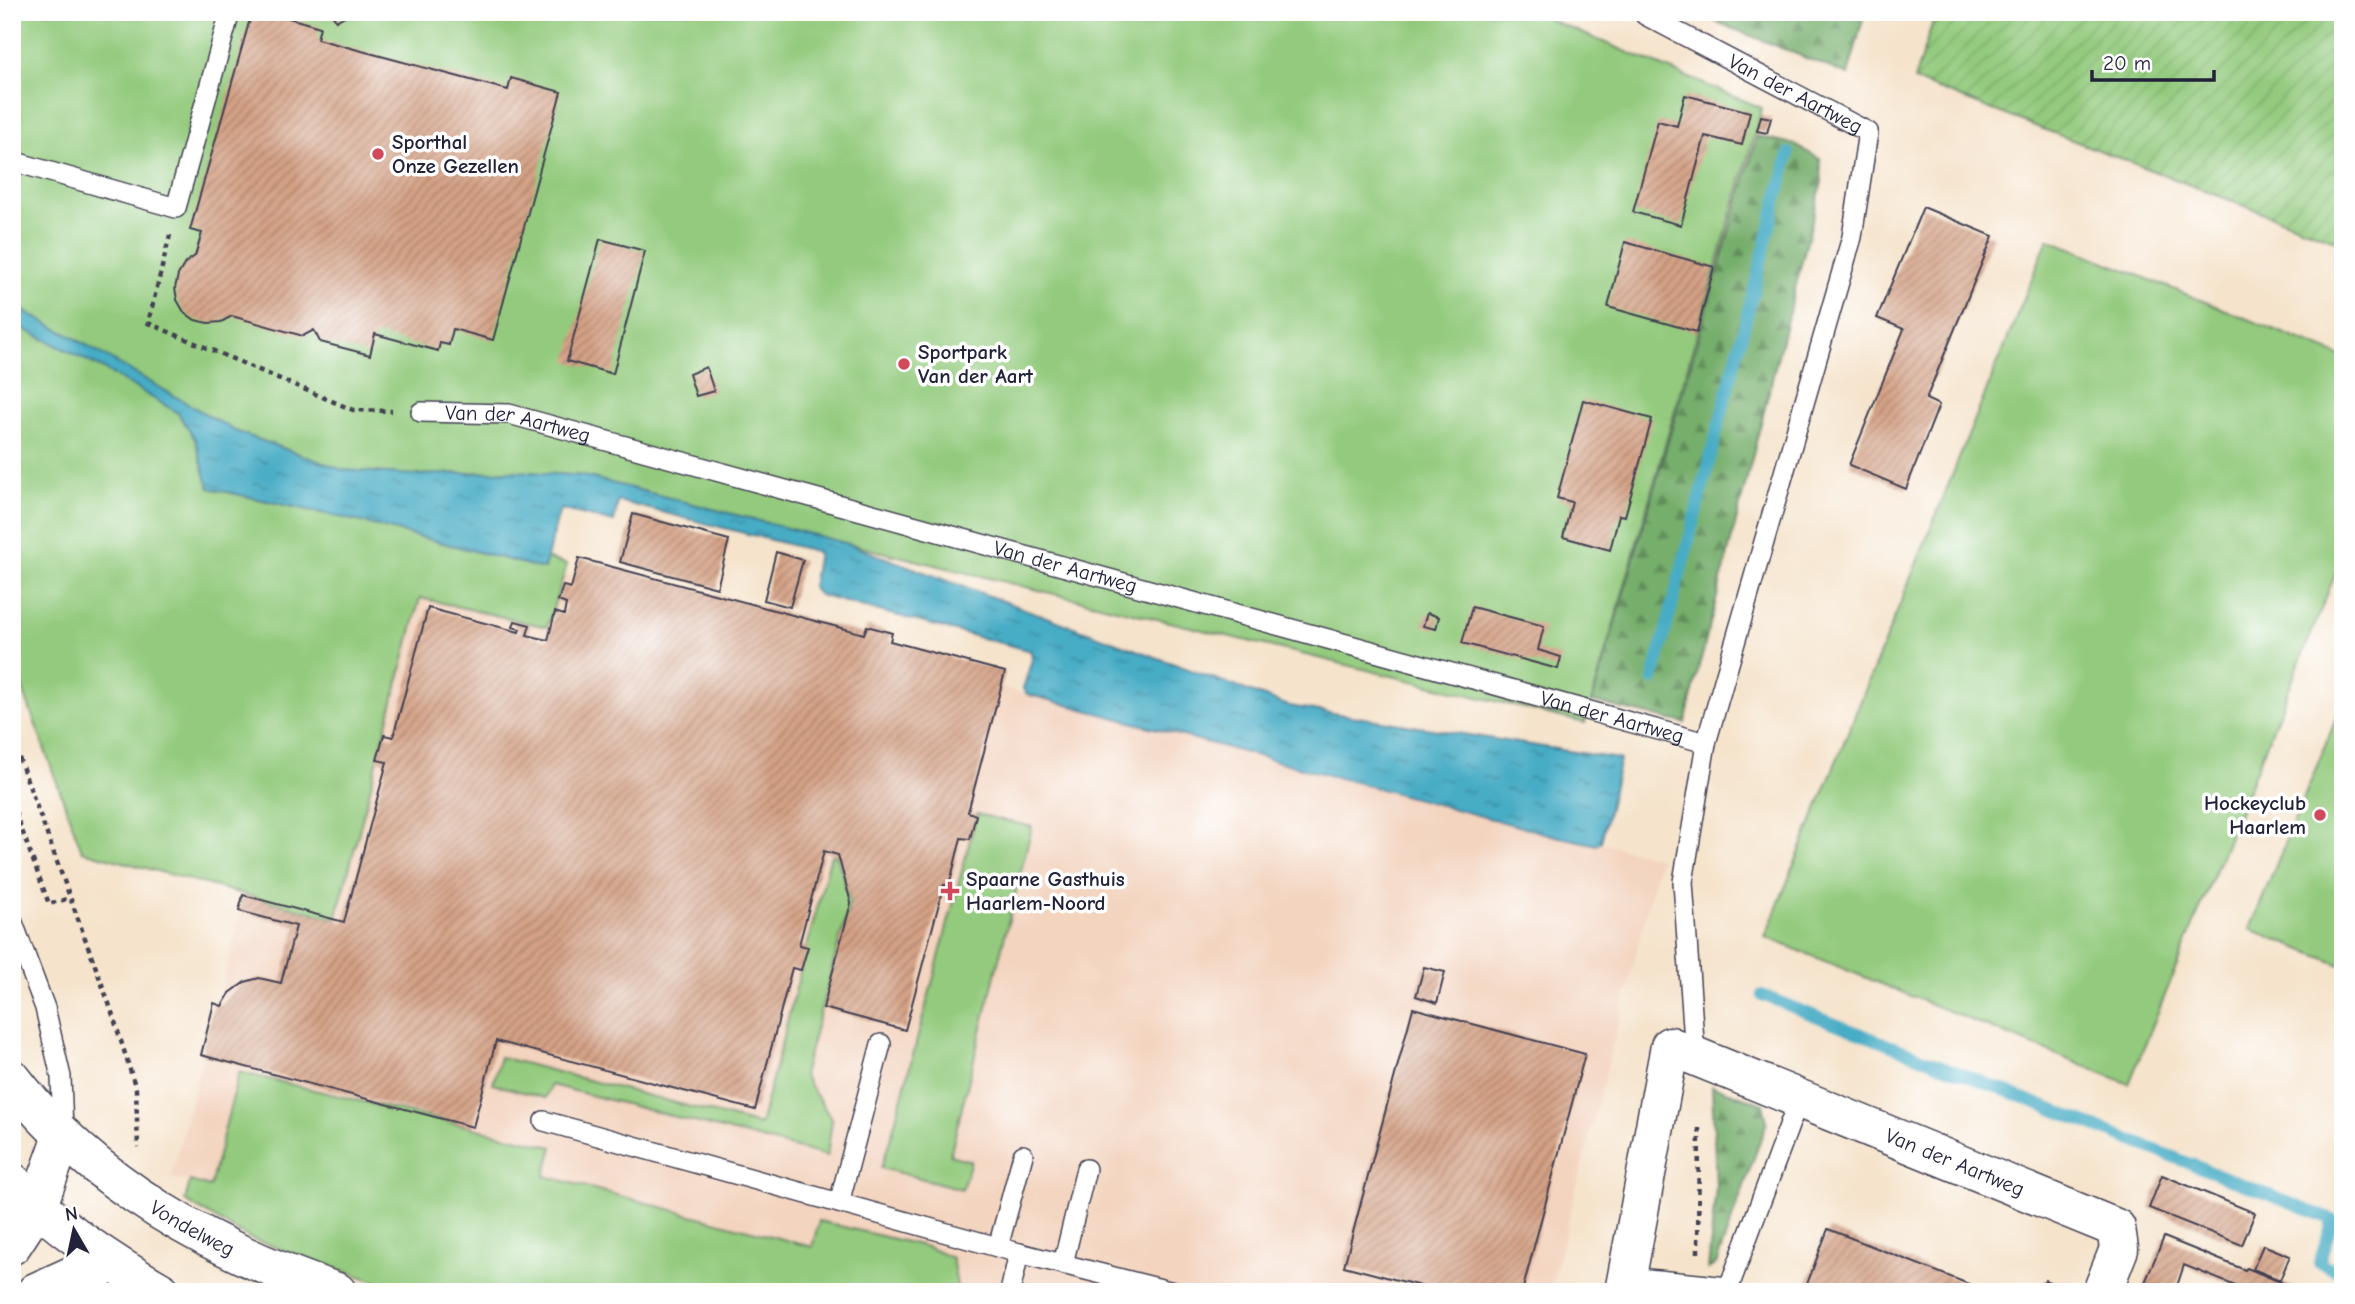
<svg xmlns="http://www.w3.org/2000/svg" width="2355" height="1304" font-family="'Comic Neue',sans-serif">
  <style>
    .built { fill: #f3d4bf }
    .grass { fill: #93ca7d; stroke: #5a765c; stroke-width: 2 }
    .forest { fill: url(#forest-firs); stroke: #4c6854; stroke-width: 2 }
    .garden { fill: url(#garden-furrows); stroke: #5a765c; stroke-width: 2 }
    .water { fill: url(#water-ripples); stroke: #346780; stroke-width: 2 }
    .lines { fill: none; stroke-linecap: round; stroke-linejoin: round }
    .stream { stroke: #46acc5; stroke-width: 12 }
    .building { fill: url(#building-hatch) }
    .lane-casing { stroke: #423f51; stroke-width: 22 }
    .street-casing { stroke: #423f51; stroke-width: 41 }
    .secondary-casing { stroke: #423f51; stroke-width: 41 }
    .primary-casing { stroke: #423f51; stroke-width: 41 }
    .path { stroke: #423f51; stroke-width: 4.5; stroke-dasharray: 5 5; stroke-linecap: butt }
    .lane { stroke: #fff; stroke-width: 19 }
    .street { stroke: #fff; stroke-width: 38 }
    .secondary { stroke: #fff; stroke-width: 38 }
    .primary { stroke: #fff; stroke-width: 38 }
    .poi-dot { fill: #d1495b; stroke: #fff; stroke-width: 2.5 }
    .labels { text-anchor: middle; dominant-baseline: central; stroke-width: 7; stroke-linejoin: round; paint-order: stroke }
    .street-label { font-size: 21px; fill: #22223b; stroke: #fff }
    .poi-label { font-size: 21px; font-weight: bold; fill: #22223b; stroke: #fff; text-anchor: start }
  </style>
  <defs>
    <pattern id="forest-firs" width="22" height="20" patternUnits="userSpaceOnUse" patternTransform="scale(1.75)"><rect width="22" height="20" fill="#76ae6c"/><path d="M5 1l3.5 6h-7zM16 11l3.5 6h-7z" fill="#608d5a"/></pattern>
    <pattern id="garden-furrows" width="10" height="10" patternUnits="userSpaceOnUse" patternTransform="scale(1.75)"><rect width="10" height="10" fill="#93ca7d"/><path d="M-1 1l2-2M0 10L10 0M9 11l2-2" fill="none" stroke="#7ead6d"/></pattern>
    <pattern id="water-ripples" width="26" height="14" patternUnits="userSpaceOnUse" patternTransform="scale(1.75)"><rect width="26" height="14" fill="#46acc5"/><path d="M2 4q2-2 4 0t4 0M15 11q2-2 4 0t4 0" fill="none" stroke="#3a8ca1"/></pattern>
    <pattern id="building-hatch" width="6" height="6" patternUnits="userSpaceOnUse" patternTransform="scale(1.75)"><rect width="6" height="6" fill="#d4a185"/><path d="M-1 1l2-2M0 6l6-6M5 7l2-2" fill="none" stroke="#ac836e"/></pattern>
  </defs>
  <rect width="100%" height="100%" fill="#fff"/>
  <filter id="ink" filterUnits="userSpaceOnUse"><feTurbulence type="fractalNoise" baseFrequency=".0143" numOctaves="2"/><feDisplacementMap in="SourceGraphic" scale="14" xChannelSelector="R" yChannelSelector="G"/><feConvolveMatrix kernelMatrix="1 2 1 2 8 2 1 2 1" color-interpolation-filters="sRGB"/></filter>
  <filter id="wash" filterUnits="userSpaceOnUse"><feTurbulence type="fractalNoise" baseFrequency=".00686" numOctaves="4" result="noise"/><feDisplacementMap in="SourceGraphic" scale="28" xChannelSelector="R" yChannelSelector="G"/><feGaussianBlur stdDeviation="1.57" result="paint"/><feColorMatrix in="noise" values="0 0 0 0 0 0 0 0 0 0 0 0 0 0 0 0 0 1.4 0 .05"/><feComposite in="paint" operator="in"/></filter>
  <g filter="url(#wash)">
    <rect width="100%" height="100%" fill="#f5e3cb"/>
    <path class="built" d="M362,522L1660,858L1550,1292H546L171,1177L238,924Z"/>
    <path class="grass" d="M12,12H1549L1548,19L1762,108L1585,723L845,543L584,476L515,471L416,475L343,470L235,431L67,334L12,305Z
      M2048,239L2343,357V555L2129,1084L1765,937Z
      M12,323L100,367L178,413L195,439L209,488L362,522L544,569L546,558L567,565L547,627L420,598L336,919L82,851L12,660Z
      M2343,702V966L2250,929Z
      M977,814L1032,827L950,1155L971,1161L962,1189L881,1168L892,1134Z
      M831,855L837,856L850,902L803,1075L832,1120L827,1156L551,1085L545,1098L493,1084L500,1057L760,1125Z
      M239,1072L553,1147L545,1176L812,1247L819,1221L927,1247L952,1258L958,1292H407L251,1239L185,1201L190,1181L210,1187Z"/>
    <path class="forest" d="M1692,12H1865L1848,75Z
      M1757,136L1793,144L1820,159L1822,182L1685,723L1592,702Z
      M1712,1086L1763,1104L1767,1122L1716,1264L1708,1269L1716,1187Z"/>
    <path class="garden" d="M1936,12H2343V243L1914,80Z"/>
    <path class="water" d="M12,305L67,334L235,431L343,470L416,475L515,471L584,476L845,543L1289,706L1618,759L1620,760L1601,842L1597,845L1555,836L1027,694L1023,689L1032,659L1031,651L819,595L812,587L818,552L618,501L614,522L560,509L544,569L362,522L209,488L195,439L178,413L100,367L12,323Z"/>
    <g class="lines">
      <path class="stream" d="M1653,679L1789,153
        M1762,995L2333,1220L2319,1263L2343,1273"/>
    </g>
    <g id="blocks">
      <path class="building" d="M252,12H268L320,27L317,39L508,90L511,78L561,92L493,340L453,329L449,345L440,343L438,351L375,334L370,355L320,342L314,330L303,336L232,316L221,322L208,323L195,320L184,312L177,300L175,288L178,275L185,263L195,256L202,233L190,230Z
        M331,12H351L336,21Z
        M1685,95L1750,112L1742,145L1705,136L1681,225L1633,212L1658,121L1677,126Z
        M1761,116L1771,118L1767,133L1757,131Z
        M1923,207L1993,236L1926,399L1939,405L1906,489L1849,465L1904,329L1877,318Z
        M600,239L645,251L613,374L567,361Z
        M1625,242L1714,267L1697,332L1608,307Z
        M706,367L714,391L696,396L689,374Z
        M1583,400L1652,419L1625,516L1619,515L1610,550L1563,537L1572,502L1557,498Z
        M633,514L729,540L717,588L620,562Z
        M776,552L803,560L790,607L764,600Z
        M579,558L864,634L867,626L892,633L890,641L1005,672L968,812L976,815L970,839L961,838L949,886L944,885L905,1030L823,1008L851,903L838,855L824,851L799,945L808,947L801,970L792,968L755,1110L496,1041L473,1127L201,1055L214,1003L222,1006L230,993L245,982L259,978L281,983L296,926L239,911L243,895L344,922L387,762L377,760L384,735L393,737L428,608L519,632L520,629L513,627L515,621L530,625L527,635L548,640L555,612L564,615L566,604L558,601L563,586L571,588Z
        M1472,607L1544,626L1538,650L1561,657L1558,669L1462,643Z
        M1427,613L1439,617L1436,629L1423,626Z
        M1424,967L1445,972L1437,1003L1416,996Z
        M1413,1008L1585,1054L1522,1292H1443L1344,1266Z
        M2162,1175L2255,1213L2242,1245L2149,1208Z
        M1828,1229L1989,1292H1804Z
        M2164,1237L2245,1270L2247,1268L2304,1292H2236L2238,1287L2184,1265L2175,1292H2141Z
        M2263,1245L2290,1256L2280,1280L2253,1269Z
        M2045,1280L2053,1284L2074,1292H2040Z"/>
    </g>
  </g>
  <g filter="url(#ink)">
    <use href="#blocks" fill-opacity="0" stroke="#423f51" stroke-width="2"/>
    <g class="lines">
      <g class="lane-casing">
        <g id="lane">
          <path id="s1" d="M1645,15L1868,132L1852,237L1706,743L1683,882L1695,1056"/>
          <path d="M12,161L176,208L230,12"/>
          <path id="s2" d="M421,412L509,414L1706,743"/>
          <path d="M12,920L45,1008L61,1077L63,1132"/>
          <path d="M544,1121L1019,1253L1010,1292"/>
          <path d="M839,1203L881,1044"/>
          <path d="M998,1247L1023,1155"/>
          <path d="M1019,1253L1173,1292"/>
          <path d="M1063,1264L1086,1169"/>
          <path d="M1627,1277L1729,1287L1799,1099"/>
        </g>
      </g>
      <g class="street-casing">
        <g id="street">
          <path id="s3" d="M1624,1292L1670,1046L2116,1228L2119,1249L2102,1292"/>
        </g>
      </g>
      <g class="secondary-casing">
        <path id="secondary" d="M12,1245L38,1205L63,1136
          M36,1292L78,1273L113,1264"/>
      </g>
      <g class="primary-casing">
        <g id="primary">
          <path id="s4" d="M12,1079C93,1184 213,1251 337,1292"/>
          <path d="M12,1182C55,1226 108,1261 161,1292"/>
        </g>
      </g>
      <path class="path" d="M170,235L148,323L353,410L392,411
        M12,739L111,1009L136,1089L138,1148
        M12,803L49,904L70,898
        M1698,1253L1699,1125"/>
      <use href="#lane" class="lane"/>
      <use href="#street" class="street"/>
      <use href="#secondary" class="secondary"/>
      <use href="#primary" class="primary"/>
    </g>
  </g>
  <g class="poi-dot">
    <circle cx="378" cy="154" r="7"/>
    <circle cx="904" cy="364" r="7"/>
    <circle cx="2320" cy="815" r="7"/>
    <path d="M946.5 880.5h7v7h7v7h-7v7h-7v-7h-7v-7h7z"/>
  </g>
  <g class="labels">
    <g class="street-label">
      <text stroke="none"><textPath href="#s1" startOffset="170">Van der Aartweg</textPath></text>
      <text stroke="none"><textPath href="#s2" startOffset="98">Van der Aartweg</textPath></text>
      <text stroke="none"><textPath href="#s2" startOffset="665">Van der Aartweg</textPath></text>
      <text stroke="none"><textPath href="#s2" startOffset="1232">Van der Aartweg</textPath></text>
      <text stroke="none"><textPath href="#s3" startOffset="558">Van der Aartweg</textPath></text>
      <text stroke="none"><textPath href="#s4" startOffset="236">Vondelweg</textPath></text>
    </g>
    <g class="poi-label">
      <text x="392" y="142">Sporthal<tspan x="392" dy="24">Onze Gezellen</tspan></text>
      <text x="918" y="352">Sportpark<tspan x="918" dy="24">Van der Aart</tspan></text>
      <text x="2306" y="803" text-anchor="end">Hockeyclub<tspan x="2306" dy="24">Haarlem</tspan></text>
      <text x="966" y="879">Spaarne Gasthuis<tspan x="966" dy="24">Haarlem-Noord</tspan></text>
    </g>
  </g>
  <rect width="2355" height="1304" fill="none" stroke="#fff" stroke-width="42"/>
  <g transform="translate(74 1230) rotate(351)" stroke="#ffffff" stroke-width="5" paint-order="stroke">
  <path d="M0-5L12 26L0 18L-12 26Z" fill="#22223b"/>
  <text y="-10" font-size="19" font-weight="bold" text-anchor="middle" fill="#22223b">N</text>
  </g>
  <path d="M2092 70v10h122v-10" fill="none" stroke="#22223b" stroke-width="3.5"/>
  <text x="2103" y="70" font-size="21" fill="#22223b" stroke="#ffffff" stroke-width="5" paint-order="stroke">20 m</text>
</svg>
